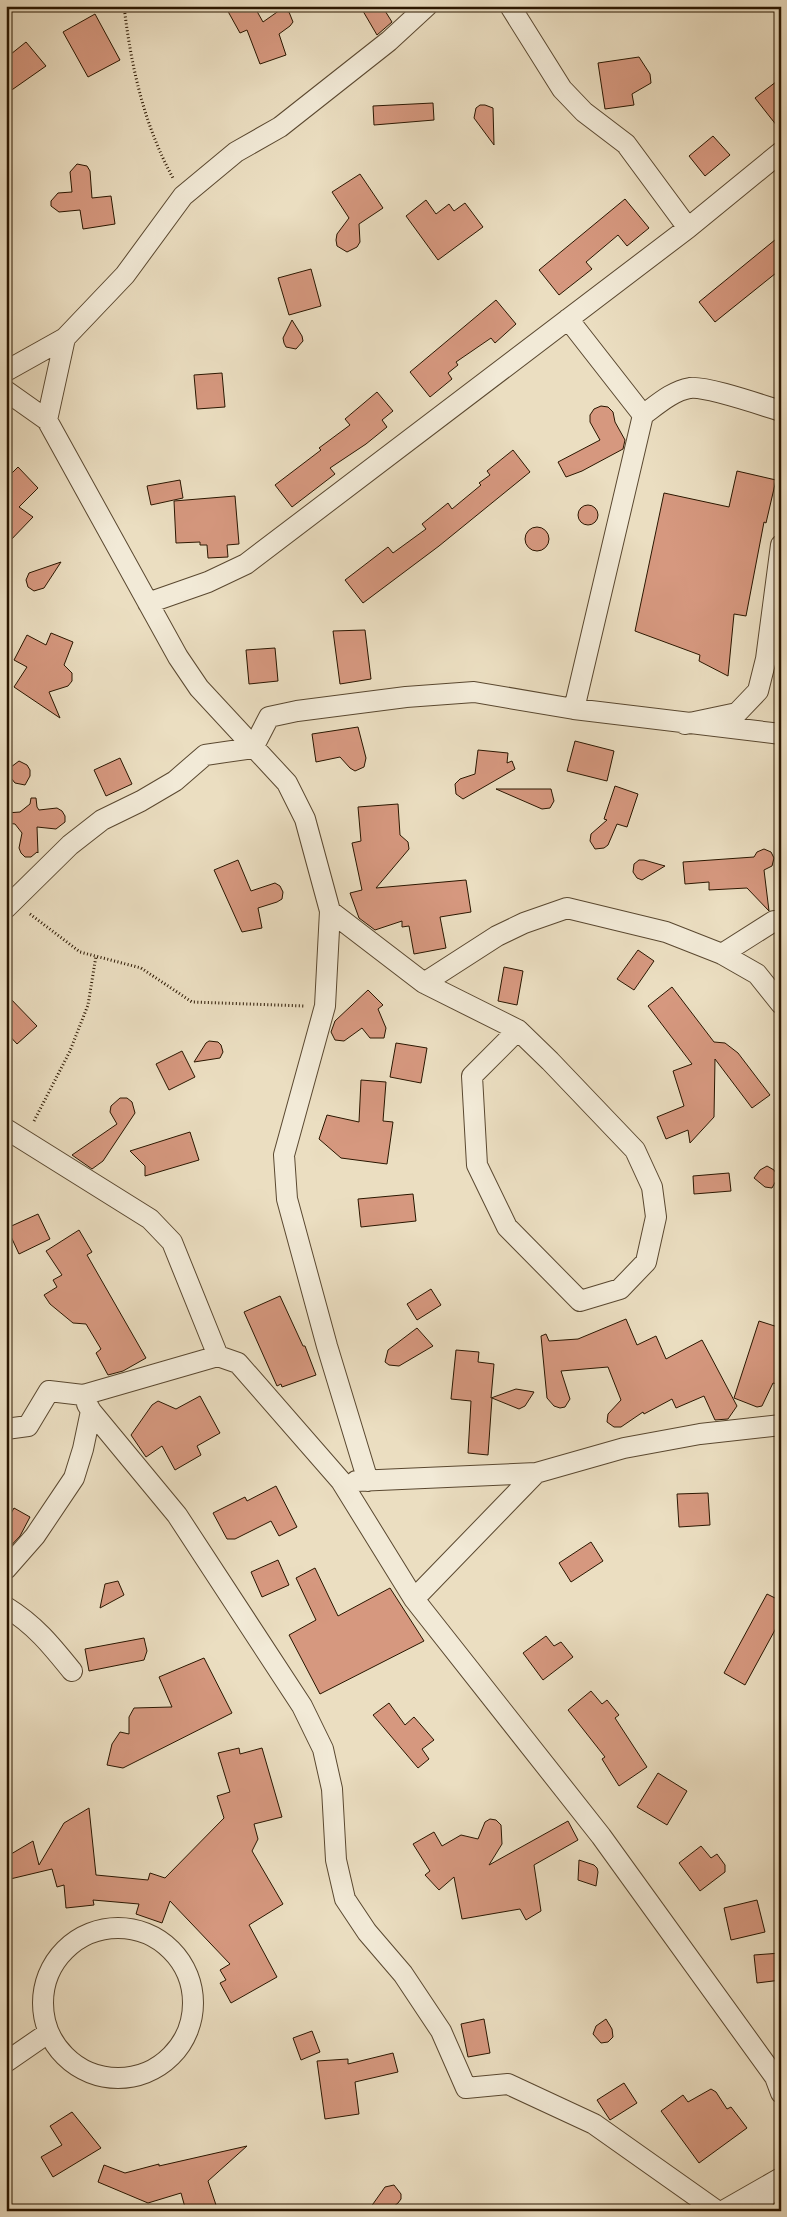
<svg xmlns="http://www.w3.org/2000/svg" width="787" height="2217" font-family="'IM FELL French Canon',serif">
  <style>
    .building { fill: #d6987f; stroke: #2a1600 }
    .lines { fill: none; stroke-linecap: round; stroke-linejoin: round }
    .minor-casing { stroke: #5a4830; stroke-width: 22 }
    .path { stroke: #2a1600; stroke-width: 3; stroke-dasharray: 1 2.5; stroke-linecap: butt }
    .minor { stroke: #f2ead7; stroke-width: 20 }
  </style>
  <rect width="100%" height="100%" fill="#ebdec1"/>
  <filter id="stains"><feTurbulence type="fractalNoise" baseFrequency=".004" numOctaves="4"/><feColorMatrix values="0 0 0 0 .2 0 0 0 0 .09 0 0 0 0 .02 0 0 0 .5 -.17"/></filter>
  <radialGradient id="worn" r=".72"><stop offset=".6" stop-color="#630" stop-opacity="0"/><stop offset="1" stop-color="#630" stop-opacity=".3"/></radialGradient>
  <path class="building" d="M225,6H254L263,22L280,10L289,12L293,22L290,26L279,34L286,55L260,64L247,30L240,33Z
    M360,6H382L392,22L377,35Z
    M95,14L120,60L88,77L63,32Z
    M26,42L46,66L6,94V58Z
    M639,57L650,74L651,83L632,94L634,105L605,109L598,63Z
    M781,78V131L755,98Z
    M433,103L434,120L374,125L373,106Z
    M480,105H485L493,108L494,145L474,118L476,108Z
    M713,136L730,155L705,176L689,156Z
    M77,164L87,166L90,171L92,198L111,196L115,224L83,229L80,210L59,212L51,206V201L58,193L72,192L70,172Z
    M360,174L383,208L359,224L360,242L357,247L347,252L337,246L336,240L337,234L349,218L332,192Z
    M625,199L649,228L627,246L618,235L586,262L592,269L559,295L539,270Z
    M426,200L436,214L449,204L454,211L465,203L483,227L438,260L406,216Z
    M781,235V269L715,322L699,302Z
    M311,269L321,306L289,315L278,278Z
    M496,300L516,324L495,343L491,338L456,362L458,365L448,373L452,379L430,397L410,372Z
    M292,320L302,336L303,341L296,349L286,347L284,343L283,338Z
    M222,373L225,407L197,409L194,375Z
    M377,392L393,411L382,420L387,427L366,444L330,468L335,474L292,507L275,485L321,450L319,448L350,425L345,419Z
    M601,406L608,407L613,412L615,422L625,440L623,449L582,471L566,477L558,462L600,440L590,422V415L594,409Z
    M513,450L530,472L439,546L363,603L345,580L388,547L393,553L426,529L422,524L448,503L452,509L481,485L479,483L490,475L487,471Z
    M18,467L38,488L19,507L33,517L6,545V479Z
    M737,471L776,480L766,523L764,522L746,616L734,614L728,676L699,661L700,655L635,631L664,493L729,507Z
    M180,480L183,498L151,505L147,486Z
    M235,496L239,544L227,545L228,557L208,558L207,545H200V542L176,543L174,501Z
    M578 515a10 10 0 1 1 20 0a10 10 0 1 1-20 0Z
    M525 539a12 12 0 1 1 24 0a12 12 0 1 1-24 0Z
    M61,562L44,588L34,591L28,587L26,580L29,573Z
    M365,630L371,679L340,684L333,631Z
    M51,633L73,642L64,665L72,673V681L68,686L49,692L60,718L14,687L27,667L14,660L27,635L46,645Z
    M275,648L278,681L249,684L246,650Z
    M358,727L366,758L364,767L355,771L350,768L340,757L316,762L312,734Z
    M575,741L614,751L607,781L567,771Z
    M478,750L508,753L507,763L512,761L515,769L463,799L456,794L455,784L460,779L475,774Z
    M120,758L132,784L106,796L94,770Z
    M19,761L27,765L30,770V776L25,785L15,783L11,778L9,773L11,767Z
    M615,786L638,794L627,827L617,824L608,845L604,848L595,849L590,841L591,834L607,820L604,819Z
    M496,789H551L554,801L550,808L542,809Z
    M31,798H36L37,807L39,810L57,808L62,811L65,816V822L56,829L37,827L38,853L37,852L31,857H25L21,853L19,848L22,833L15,824L6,823V813L20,812L30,804Z
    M398,804L400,835L408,842L409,849L376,888L466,880L471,912L440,917L446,948L414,954L409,926L402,927V921L375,930L359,918L350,893L362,890L352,843L361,841L358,807Z
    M764,849L771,852L774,858L772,866L764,870L769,911L747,888L709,890V882L685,884L683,862L754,857L757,852Z
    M238,860L251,891L275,883L280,886L283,892L282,899L277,902L258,908L262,928L242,932L214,870Z
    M639,860H644L665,866L642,880L637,878L633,872L634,864Z
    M638,950L654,961L634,990L617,979Z
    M504,967L523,971L517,1005L498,1001Z
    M672,987L714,1042L725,1043L738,1053L770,1095L752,1108L715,1059L714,1117L690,1143L688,1130L666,1139L657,1117L684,1106L673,1071L692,1064L648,1006Z
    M368,990L383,1005L378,1009L386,1028L384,1038H370L362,1028L344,1041L335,1040L331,1032L335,1021Z
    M6,994L37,1026L17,1044L6,1032Z
    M209,1041L218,1042L221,1045L223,1052L220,1058L194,1062L206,1043Z
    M396,1043L427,1048L421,1083L390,1077Z
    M182,1051L195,1077L169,1090L156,1064Z
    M361,1080L386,1082L383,1121L393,1122L387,1164L341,1158L319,1139L327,1115L359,1122Z
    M120,1098H127L132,1102L135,1113L103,1161L92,1169L72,1155L117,1124L110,1112L111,1106Z
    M190,1132L199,1160L145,1176V1166L130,1151Z
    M767,1166L774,1170L778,1177L772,1188L765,1187L754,1178L760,1170Z
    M729,1173L731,1191L694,1194L693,1176Z
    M413,1194L416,1221L361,1227L358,1199Z
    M38,1214L50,1239L19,1254L7,1228Z
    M79,1230L92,1252L87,1255L146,1358L123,1371L108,1375L96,1353L101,1349L86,1324L73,1323L50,1304L44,1295L57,1287L53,1280L62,1275L46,1251Z
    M431,1289L441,1305L417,1320L407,1304Z
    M280,1296L303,1346H305L316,1375L282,1387L281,1384L277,1386L244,1312Z
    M626,1319L637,1345L656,1336L666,1359L702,1340L737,1406L728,1419L715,1420L704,1396L676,1408L672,1399L644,1414L643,1412L621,1427H614L607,1422L608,1414L621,1400L608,1367L561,1371L570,1399L565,1407L560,1408L554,1406L547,1398L541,1336L546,1334L549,1341L578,1339Z
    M759,1321L781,1328V1385L773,1383L762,1406L757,1407L734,1398Z
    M417,1328L433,1346L399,1366L389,1365L385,1362L388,1350Z
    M456,1350L479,1352L478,1362L494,1364L491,1398L516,1389L534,1392L525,1406L519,1409L492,1398L488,1455L468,1453L471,1401L451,1399Z
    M200,1396L220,1433L197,1446L201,1455L175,1470L162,1446L146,1457L131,1435L152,1405L158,1401L176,1409Z
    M276,1486L297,1527L279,1536L271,1521L235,1539H227L213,1513L245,1497L247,1501Z
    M708,1493L710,1525L679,1527L677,1494Z
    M14,1508L30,1517L20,1536L6,1551V1522Z
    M591,1542L603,1561L571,1582L559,1563Z
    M278,1560L289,1585L262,1597L251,1572Z
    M315,1568L338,1616L390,1588L424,1641L320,1694L289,1635L316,1620L296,1578Z
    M118,1581L124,1595L100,1608L105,1584Z
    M767,1594L781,1601V1619L745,1685L724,1673Z
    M546,1636L554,1646L561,1642L573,1657L543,1680L523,1653Z
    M144,1638L147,1651L144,1660L89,1671L85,1649Z
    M204,1658L232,1713L123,1768L107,1765L112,1744L120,1732L129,1734V1717L134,1708L172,1707L159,1677Z
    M591,1691L602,1704L607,1700L619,1715L615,1718L647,1767L619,1786L602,1759L605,1757L568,1710Z
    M389,1703L405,1725L414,1717L434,1740L422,1749L429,1759L418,1768L373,1715Z
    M239,1748L240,1754L262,1748L282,1817L254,1824L258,1839L252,1851L283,1904L249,1925L277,1977L231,2003L220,1983L226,1980L220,1970L230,1964L170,1901L162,1923L136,1914L139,1904L93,1900L94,1905L66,1908L64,1885L57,1887L52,1869L6,1880V1857L33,1841L39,1865L64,1823L89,1808L96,1875L148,1880L150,1873L165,1878L224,1818L217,1796L230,1792L218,1753Z
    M658,1773L687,1791L667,1825L637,1807Z
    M490,1819L496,1820L501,1825L502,1844L489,1865L568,1821L578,1840L534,1865L541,1911L526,1920L520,1909L462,1919L454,1877L439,1890L425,1875L430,1871L413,1844L434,1832L442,1846L461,1835L478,1839L485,1822Z
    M701,1846L711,1858L717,1854L725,1865V1872L700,1891L679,1863Z
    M579,1860L594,1865L597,1868L598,1872L596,1886L578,1880Z
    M757,1900L765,1932L731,1940L724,1908Z
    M781,1953V1980L757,1983L754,1955Z
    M484,2019L490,2053L468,2057L461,2024Z
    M606,2019L612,2029L613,2037L608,2042L601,2043L593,2034L596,2026Z
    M312,2031L320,2052L301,2060L293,2038Z
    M393,2053L398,2072L355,2082L359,2114L325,2119L317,2061L348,2059V2064Z
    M624,2083L637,2103L610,2120L597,2100Z
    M711,2089L716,2092L727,2109L731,2107L747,2128L699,2163L661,2111L683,2095L688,2102Z
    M72,2112L101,2148L53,2177L41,2157L62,2145L50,2126Z
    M247,2146L208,2181L218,2211H186L181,2193L148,2203L98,2182L104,2165L125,2173L159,2164V2166Z
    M394,2185L401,2194V2199L398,2203L388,2211H368L385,2187Z"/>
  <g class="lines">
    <g class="minor-casing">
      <path id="minor" d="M510,6L562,89L584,112L626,144L688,228
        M568,319L643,415
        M6,371L65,338
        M6,391L47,420L178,657L199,688L287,783L305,819L330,911L325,1006L284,1155L287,1199L327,1346L368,1481
        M47,420L65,338L125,275L183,196L236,152L280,127L389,41L427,6
        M148,603L208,582L246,564L688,228L781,152
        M574,709L781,734
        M685,724L737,713L758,691L766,659L781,545
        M6,908L70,845L102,820L141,801L175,781L205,755L253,748L269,717L297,711L406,697L474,692L574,709L643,415C657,405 672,391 690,388C707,386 761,405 781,411
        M330,911L424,983L497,936L524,923L567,908L666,932L722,954L757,974L781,1004
        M722,954L774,921L781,922
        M424,983L518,1030L550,1061L635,1150L652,1187L656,1217L646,1262L620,1289L580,1301L507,1227L477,1165L472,1076L518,1030
        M6,1129L150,1219L172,1242L218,1356L238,1363L341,1481L414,1599L601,1836L775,2077L781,2093
        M91,1411L177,1515L302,1706L323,1749L332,1789L336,1860L345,1899L367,1932L403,1974L441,2031L466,2088L508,2084L594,2124L717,2211
        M6,1429L28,1426L49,1391L83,1395L218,1356
        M356,1481L536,1473L624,1448L700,1434L781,1425
        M6,1569L35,1536L74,1478L83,1449L91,1411L87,1404
        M414,1599L536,1473
        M6,1607C35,1625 51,1645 72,1671
        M43 2003a75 75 0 1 1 150 0a75 75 0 1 1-150 0Z
        M6,2062L48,2033
        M723,2211L779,2179
        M755,2211L777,2183"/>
    </g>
    <path class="path" d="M124,6C131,66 144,125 173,178
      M777,901L781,870
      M30,914L80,952L141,968L192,1002L304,1006
      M34,1121L70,1051L88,1005L96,956
      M6,2201L14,2211"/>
    <use href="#minor" class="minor"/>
  </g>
  <rect width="787" height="2217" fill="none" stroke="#ebdec1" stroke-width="25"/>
  <rect x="8" y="8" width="772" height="2202" fill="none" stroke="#2a1600" stroke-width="2.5"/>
  <rect x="12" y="12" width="762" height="2192" fill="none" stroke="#2a1600"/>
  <rect width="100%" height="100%" filter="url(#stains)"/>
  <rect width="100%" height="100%" fill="url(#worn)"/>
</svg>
